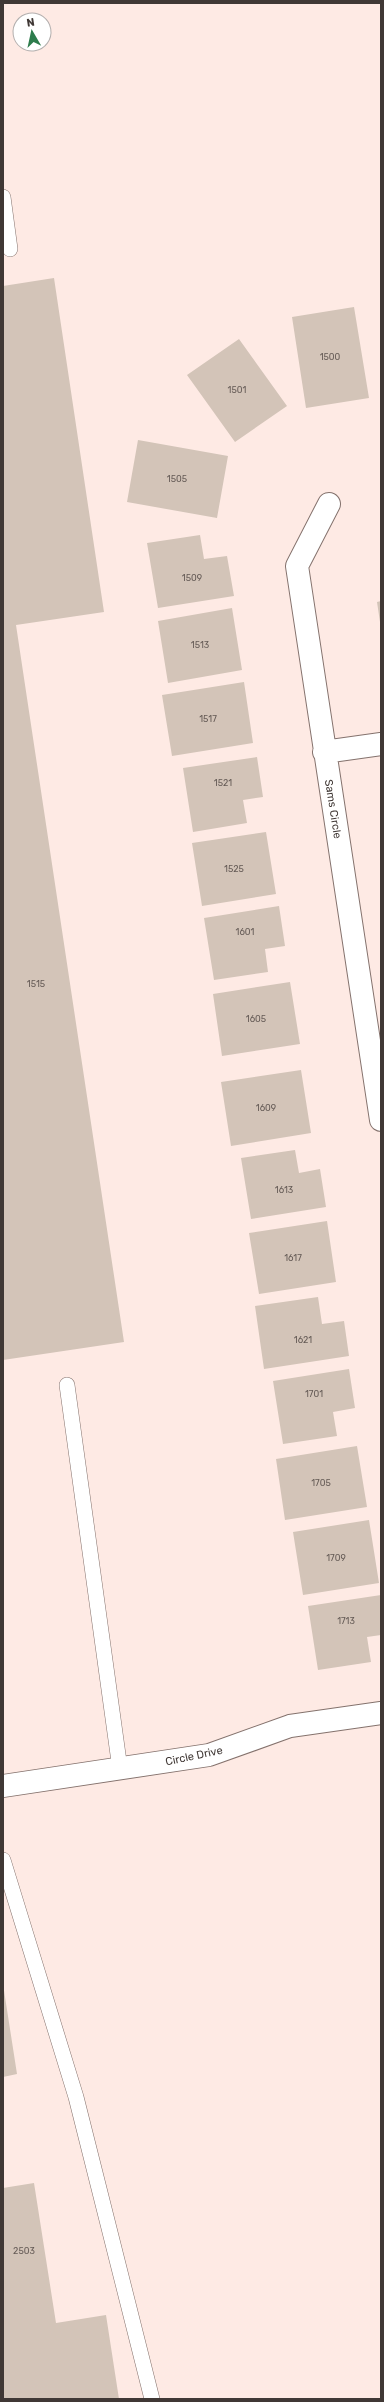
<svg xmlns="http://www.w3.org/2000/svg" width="384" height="2402" font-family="Rubik,sans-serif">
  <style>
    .building { fill: #d3c4b8 }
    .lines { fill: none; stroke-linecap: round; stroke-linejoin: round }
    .service-casing { stroke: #84726d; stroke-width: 16 }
    .minor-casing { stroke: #84726d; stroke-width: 24 }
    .service { stroke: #fff; stroke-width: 15 }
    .minor { stroke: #fff; stroke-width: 22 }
    .labels { text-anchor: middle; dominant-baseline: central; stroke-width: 3; stroke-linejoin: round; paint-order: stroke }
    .number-label { font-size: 9px; fill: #655b56 }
    .street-label { font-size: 11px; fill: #403835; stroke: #fff }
  </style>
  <rect width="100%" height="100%" fill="#feeae4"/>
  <path class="building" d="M54,278L104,612L16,625L124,1342L3,1360V286Z
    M354,307L369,398L306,408L292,317Z
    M239,339L287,406L235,442L187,375Z
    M138,440L228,456L217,518L127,502Z
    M200,535L204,559L227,556L234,596L158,608L147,543Z
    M381,601V622H380L377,602Z
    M232,608L242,670L168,683L158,621Z
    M244,682L253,743L172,756L162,695Z
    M257,757L263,797L243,800L247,823L193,832L183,768Z
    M266,832L276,894L202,906L192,843Z
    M279,906L285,946L265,949L268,972L214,980L204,918Z
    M290,982L300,1044L222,1056L213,994Z
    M301,1070L311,1133L231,1146L221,1082Z
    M295,1150L299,1173L320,1169L326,1207L251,1219L241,1158Z
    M327,1221L336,1282L259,1294L249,1233Z
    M318,1297L322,1324L344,1321L349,1356L264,1369L255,1306Z
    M349,1369L355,1408L333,1412L337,1436L283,1444L273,1381Z
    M357,1446L367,1507L285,1520L276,1459Z
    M369,1520L379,1583L303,1595L293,1532Z
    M381,1595V1635L367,1637L371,1662L318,1670L308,1606Z
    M3,1984L17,2074L3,2077Z
    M34,2183L56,2323L106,2315L119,2399H3V2188Z"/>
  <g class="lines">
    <g class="service-casing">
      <path id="service" d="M3,197L10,249
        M67,1385L120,1769
        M3,1860L76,2097L152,2399"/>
    </g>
    <g class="minor-casing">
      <path id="minor" d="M329,504L297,566L381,1120
        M324,752L381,744
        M3,1786L209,1755L290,1726L381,1713"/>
    </g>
    <use href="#service" class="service"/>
    <use href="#minor" class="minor"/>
  </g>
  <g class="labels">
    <g class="number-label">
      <text x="330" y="357">1500</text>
      <text x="237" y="390">1501</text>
      <text x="177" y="479">1505</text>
      <text x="192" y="578">1509</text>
      <text x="200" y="645">1513</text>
      <text x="208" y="719">1517</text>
      <text x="223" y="783">1521</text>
      <text x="234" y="869">1525</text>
      <text x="245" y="932">1601</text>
      <text x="36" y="984">1515</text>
      <text x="256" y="1019">1605</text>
      <text x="266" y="1108">1609</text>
      <text x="284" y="1190">1613</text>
      <text x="293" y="1258">1617</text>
      <text x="303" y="1340">1621</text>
      <text x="314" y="1394">1701</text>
      <text x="321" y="1483">1705</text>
      <text x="336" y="1558">1709</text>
      <text x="346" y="1621">1713</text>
      <text x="24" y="2251">2503</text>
    </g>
    <g class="street-label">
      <text transform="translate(333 809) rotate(81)">Sams Circle</text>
      <text transform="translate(194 1756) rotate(-12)">Circle Drive</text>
    </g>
  </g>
  <rect width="384" height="2402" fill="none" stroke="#403835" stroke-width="8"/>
  <g transform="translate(32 32) rotate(351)"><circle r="19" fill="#ffffff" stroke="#b3afae"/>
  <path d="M0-3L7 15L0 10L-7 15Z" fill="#2d7c4c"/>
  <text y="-6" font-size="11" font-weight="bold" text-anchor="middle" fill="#403835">N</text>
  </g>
</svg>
